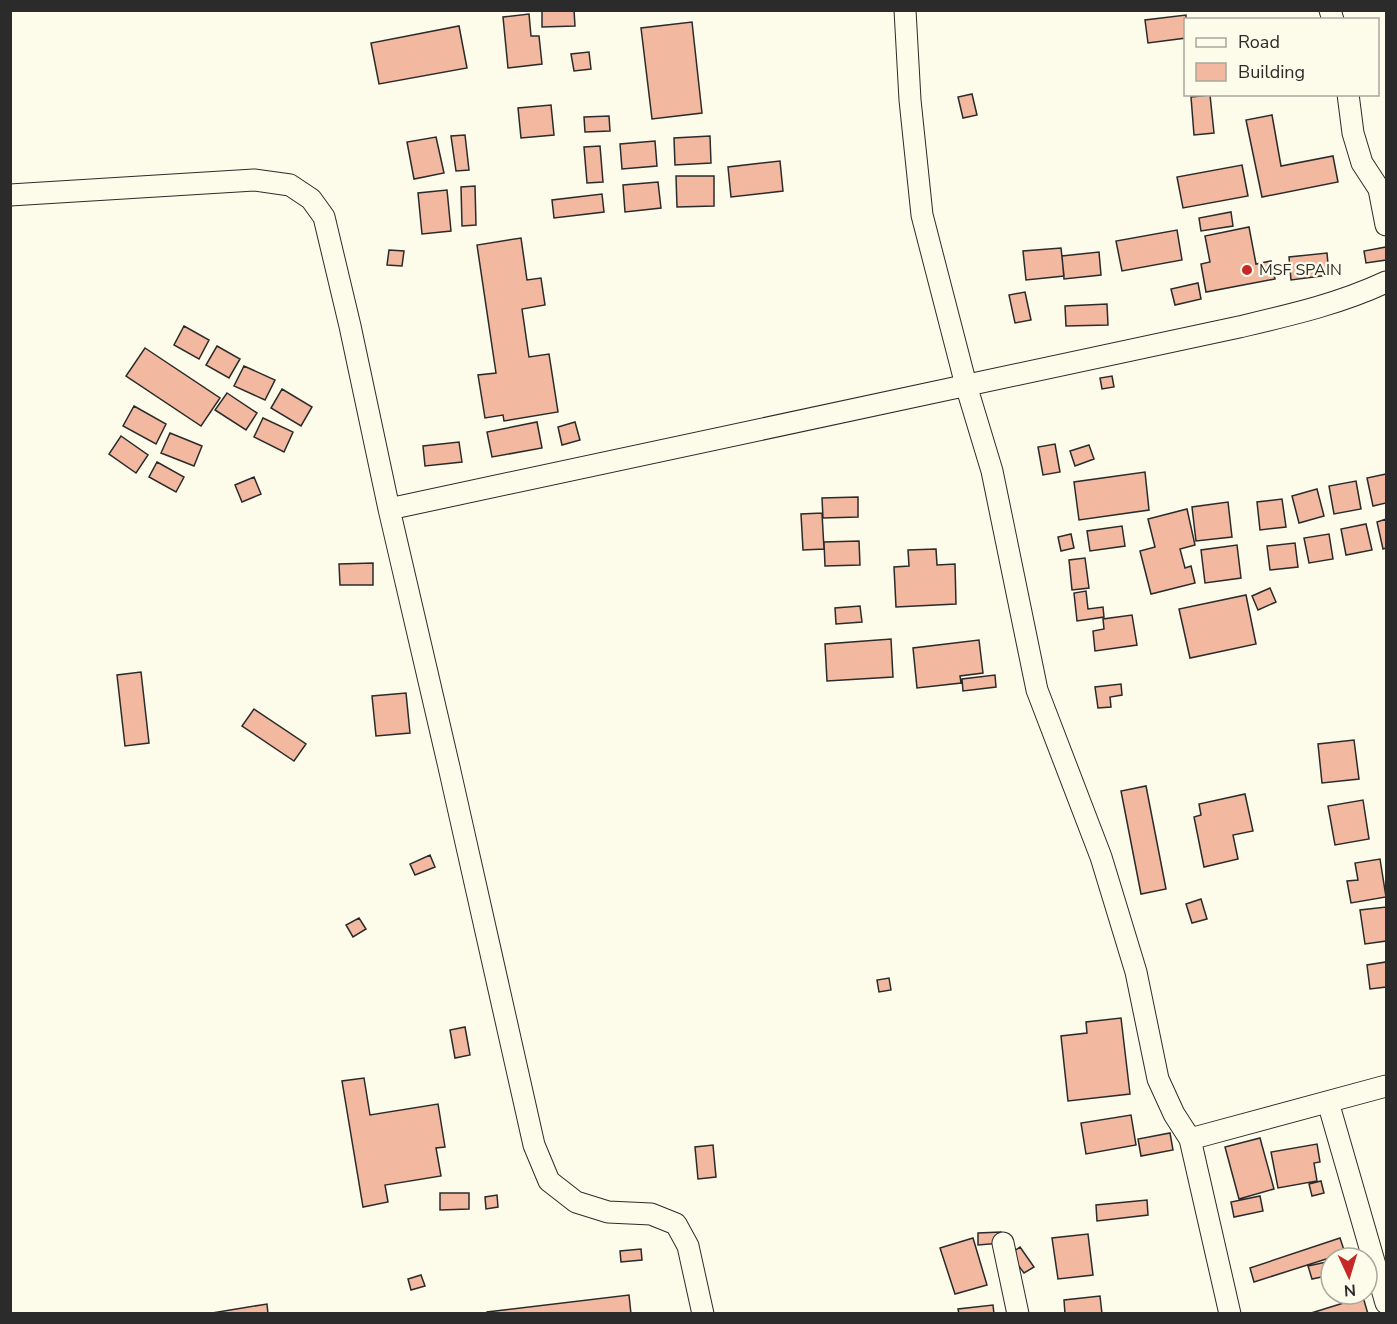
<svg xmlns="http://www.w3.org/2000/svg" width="1397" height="1324" font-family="'Nunito Sans',sans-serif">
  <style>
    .building { fill: #f2b8a0; stroke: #2b2b2b; stroke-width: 1.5 }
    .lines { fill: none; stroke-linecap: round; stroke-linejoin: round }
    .minor-casing { stroke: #2b2b2b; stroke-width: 23 }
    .minor { stroke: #fdfbea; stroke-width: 21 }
    .poi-dot { fill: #c62828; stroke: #fdfbea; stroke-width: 2 }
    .labels { text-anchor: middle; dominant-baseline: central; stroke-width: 4.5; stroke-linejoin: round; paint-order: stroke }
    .poi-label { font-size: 16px; fill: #2b2b2b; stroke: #fdfbea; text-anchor: start }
  </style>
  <rect width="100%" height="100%" fill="#fdfbea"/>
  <path class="building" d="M574,10L575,26L542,27V11Z
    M529,14L531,36H539L542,64L508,68L503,17Z
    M1186,15V38L1148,43L1145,20Z
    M692,22L702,113L652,119L641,28Z
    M459,26L467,68L379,84L371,43Z
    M589,52L591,69L574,71L571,54Z
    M972,94L977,115L963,118L958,97Z
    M1210,95L1214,133L1194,135L1191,97Z
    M551,105L554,135L521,138L518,108Z
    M1272,115L1281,166L1333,156L1338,182L1262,197L1246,120Z
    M609,116L610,131L585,132L584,117Z
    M465,135L469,170L456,171L451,136Z
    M710,136L711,163L675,165L674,138Z
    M436,137L444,173L414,179L407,142Z
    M655,141L657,166L622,169L620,144Z
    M600,146L603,182L587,183L584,147Z
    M780,161L783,191L731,197L728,167Z
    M1242,165L1248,196L1183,208L1177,177Z
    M676,176H714V206L677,207Z
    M658,182L661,208L625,212L623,185Z
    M475,186L476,225L462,226L461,187Z
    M447,190L451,231L422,234L418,193Z
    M602,194L604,212L554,218L552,200Z
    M1231,212L1233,226L1201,231L1199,218Z
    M1249,227L1256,264L1271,261L1275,279L1206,292L1201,264L1210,262L1205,236Z
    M1177,230L1182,260L1122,271L1116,241Z
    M521,238L527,280L541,278L545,305L522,309L529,357L549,354L558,412L504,421L503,415L485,418L478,375L496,373L477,245Z
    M1386,247V260L1366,263L1364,251Z
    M1061,248L1064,276L1026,280L1023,251Z
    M389,250L404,251L402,266L387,265Z
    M1099,252L1101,275L1064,279L1062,256Z
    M1327,253L1329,275L1291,280L1289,257Z
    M1198,283L1201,299L1175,305L1171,289Z
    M1025,292L1031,320L1015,323L1009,295Z
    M1107,304L1108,325L1066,326L1065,306Z
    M184,326L209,340L199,359L174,345Z
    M217,346L240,359L229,378L206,365Z
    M145,348L220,398L201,426L126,376Z
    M244,366L275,380L265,400L234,386Z
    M1112,376L1114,387L1102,389L1100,378Z
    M282,389L312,407L301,426L271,408Z
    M227,393L257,413L246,430L215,410Z
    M134,406L166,424L156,444L123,426Z
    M263,418L293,432L284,452L254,437Z
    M537,422L542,448L492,457L487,432Z
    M575,422L580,440L562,445L558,427Z
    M170,433L202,446L194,466L161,453Z
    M121,436L148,455L136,473L109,454Z
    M459,442L462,462L425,466L423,446Z
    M1055,444L1060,472L1043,475L1038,447Z
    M1089,445L1094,459L1075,466L1070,451Z
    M157,462L184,477L176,492L149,477Z
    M1145,472L1149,510L1079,520L1074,482Z
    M1386,474V503L1373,506L1367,478Z
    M254,477L261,494L242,502L235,485Z
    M1356,481L1361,509L1334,514L1329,486Z
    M1317,489L1324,516L1299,523L1292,496Z
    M858,497V517L823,518L822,498Z
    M1282,499L1286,527L1260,530L1257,502Z
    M1228,502L1232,537L1196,541L1192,507Z
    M1187,509L1195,545L1180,549L1185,568L1191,566L1195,583L1151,594L1140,551L1155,547L1148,519Z
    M822,513L824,549L803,550L801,514Z
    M1386,519V548L1383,549L1377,522Z
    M1366,524L1372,550L1346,555L1341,529Z
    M1122,526L1125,546L1090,551L1087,531Z
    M1071,534L1074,548L1061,551L1058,537Z
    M1329,534L1333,559L1309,563L1304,538Z
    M859,541L860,565L825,566L824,542Z
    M1295,543L1298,567L1270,570L1267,546Z
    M1237,545L1241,578L1205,583L1201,550Z
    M936,549L937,565L955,564L956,604L896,607L894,567L909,566L908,550Z
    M1085,558L1089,588L1072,590L1069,560Z
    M373,563V585H340L339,564Z
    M1270,588L1276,602L1258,610L1252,596Z
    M1086,591L1088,609L1103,607L1104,617L1077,621L1074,593Z
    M1246,595L1256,644L1190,658L1179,609Z
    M860,606L862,622L836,624L835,608Z
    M1132,615L1137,645L1095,651L1093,631L1104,629L1103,619Z
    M891,639L893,677L827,681L825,644Z
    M979,640L983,673L960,676L961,683L917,688L913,648Z
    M141,672L149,743L125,746L117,675Z
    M995,675L996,687L963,691L962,679Z
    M1121,684L1122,695L1110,697L1111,707L1098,708L1095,687Z
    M406,693L410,733L376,736L372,696Z
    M254,709L306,744L294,761L242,726Z
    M1354,740L1359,779L1322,783L1318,744Z
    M1146,786L1166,889L1141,894L1121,791Z
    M1245,794L1253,831L1233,835L1238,859L1204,867L1194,817L1201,815L1199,804Z
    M1363,800L1369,839L1335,845L1328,806Z
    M430,855L435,867L415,875L410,864Z
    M1380,859L1386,897L1351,903L1347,881L1358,880L1355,863Z
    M1201,899L1207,919L1192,923L1186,904Z
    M1386,907V941L1365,944L1360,910Z
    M359,918L366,929L353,937L346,925Z
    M1386,962V987L1370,989L1367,965Z
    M889,978L891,990L879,992L877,980Z
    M1121,1018L1130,1094L1068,1101L1061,1036L1087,1033L1086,1022Z
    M465,1027L470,1055L455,1058L450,1030Z
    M364,1078L370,1115L438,1104L445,1147L436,1148L441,1176L385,1185L388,1202L363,1207L342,1081Z
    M1131,1115L1136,1145L1086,1154L1081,1123Z
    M1170,1133L1173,1150L1141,1156L1138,1139Z
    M1260,1138L1274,1189L1239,1199L1225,1147Z
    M1317,1144L1320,1162L1314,1163L1317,1181L1278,1188L1271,1152Z
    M713,1145L716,1177L698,1179L695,1147Z
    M1321,1181L1324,1193L1312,1196L1309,1184Z
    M440,1193H469V1209L440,1210Z
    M497,1195L498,1207L486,1209L485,1197Z
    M1260,1196L1263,1211L1234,1217L1231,1202Z
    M1147,1200L1148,1215L1097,1221L1096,1205Z
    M1001,1232L1002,1243L978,1245V1233Z
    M1088,1234L1093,1275L1058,1279L1052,1238Z
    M973,1238L987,1285L955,1294L940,1248Z
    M1340,1238L1345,1253L1254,1282L1250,1268Z
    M1020,1247L1034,1267L1024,1273L1010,1254Z
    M641,1249L642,1260L621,1262L620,1251Z
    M1331,1261V1275L1312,1279L1308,1266Z
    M421,1275L425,1286L411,1290L408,1279Z
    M629,1295L631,1314H487V1312Z
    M1100,1296L1102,1314H1065L1064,1300Z
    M1363,1297L1368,1314H1308Z
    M267,1304L268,1314H206Z
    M993,1305L994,1314H959L958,1309Z"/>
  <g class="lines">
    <g class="minor-casing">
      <path id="minor" d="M905,10L910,100L922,215L966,385L992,471L1037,690L1101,857L1136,972L1158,1079L1174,1114L1190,1139L1230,1314
        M1330,10L1333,20
        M1348,94L1353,133L1362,163L1379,189L1386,225
        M10,195L254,180L290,185L311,199L324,217L350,326L389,509L1239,327C1290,315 1339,304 1386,282
        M389,509L449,767L534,1145L549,1181L576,1202L608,1212L651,1214L676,1224L688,1246L703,1314
        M1328,1102L1386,1303
        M1190,1139L1386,1086
        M1003,1243L1018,1314"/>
    </g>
    <use href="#minor" class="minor"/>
  </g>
  <circle class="poi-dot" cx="1247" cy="270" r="6"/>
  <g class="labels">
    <g class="poi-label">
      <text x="1259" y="270">MSF SPAIN</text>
    </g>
  </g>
  <rect width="1397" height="1324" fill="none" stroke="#2b2b2b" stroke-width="24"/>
  <rect x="1184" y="18" width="195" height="78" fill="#fdfbea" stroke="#a9a89e" stroke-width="1.5"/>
  <rect x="1196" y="38" width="30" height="9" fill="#fdfbea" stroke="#a9a89e" stroke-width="1.5"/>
  <text x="1238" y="48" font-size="18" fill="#2b2b2b">Road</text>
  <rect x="1196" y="63" width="30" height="18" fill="#f2b8a0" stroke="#a9a89e" stroke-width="1.5"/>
  <text x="1238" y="78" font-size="18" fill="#2b2b2b">Building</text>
  <g transform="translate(1349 1276) rotate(176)"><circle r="28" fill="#fdfbea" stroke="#a9a89e" stroke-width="1.5"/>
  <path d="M0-4.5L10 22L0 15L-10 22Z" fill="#c62828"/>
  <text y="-9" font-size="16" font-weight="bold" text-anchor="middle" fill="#2b2b2b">N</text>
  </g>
</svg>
